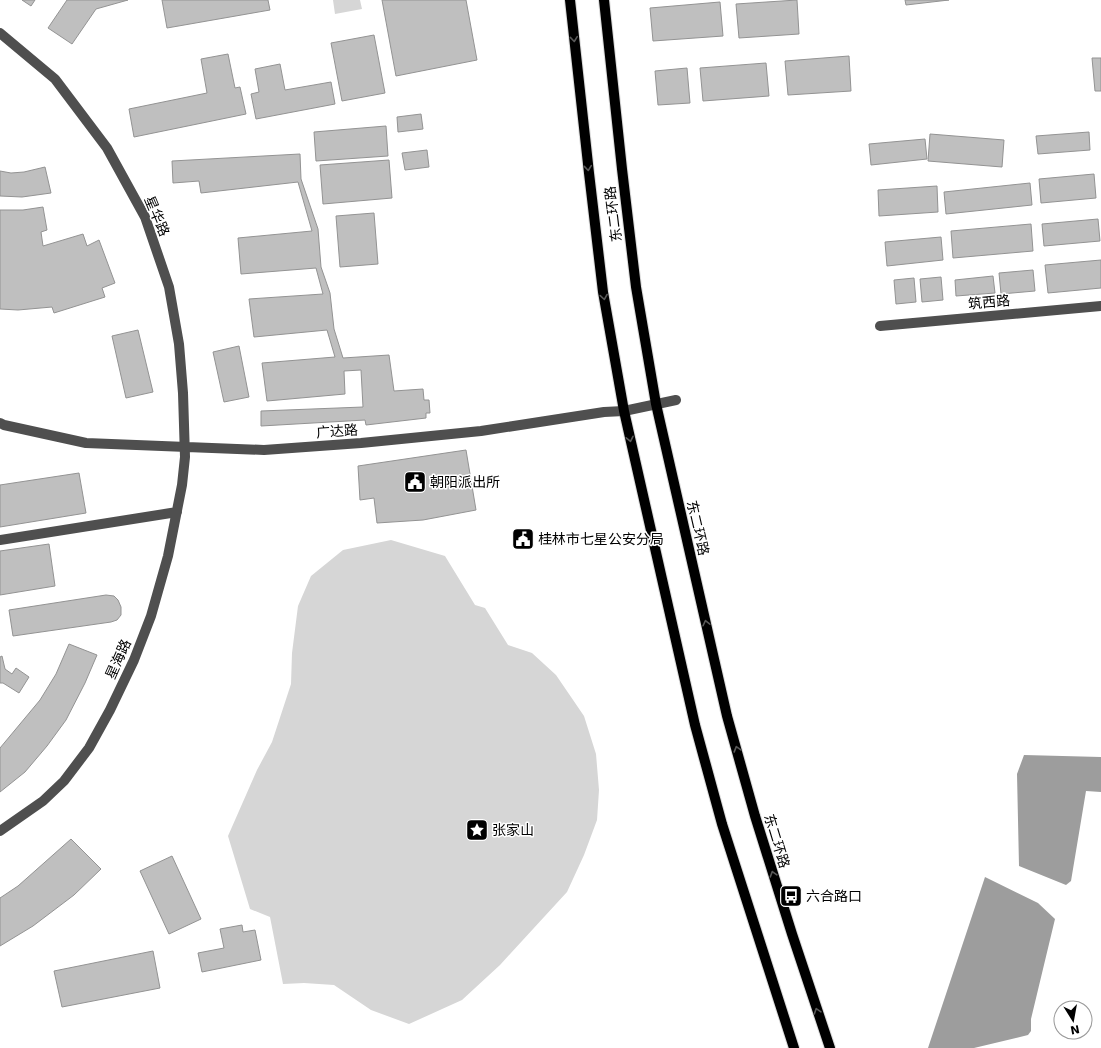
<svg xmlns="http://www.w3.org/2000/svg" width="1101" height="1048" font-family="'DejaVu Sans','Noto Sans SC',sans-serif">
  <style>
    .green { fill: #d6d6d6 }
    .water { fill: #9d9d9d }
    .building { fill: #bfbfbf; stroke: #939393 }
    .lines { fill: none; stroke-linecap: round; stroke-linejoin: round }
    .major-casing { stroke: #dbdbdb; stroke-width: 12 }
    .minor { stroke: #4f4f4f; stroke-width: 10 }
    .major { stroke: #000; stroke-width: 10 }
    .oneway { stroke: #595959 }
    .labels { text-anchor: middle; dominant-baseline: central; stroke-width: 3; stroke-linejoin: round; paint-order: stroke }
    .street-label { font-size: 14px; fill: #000; stroke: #fff }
    .poi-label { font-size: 14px; fill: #000; stroke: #fff; text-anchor: start }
  </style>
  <rect width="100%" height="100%" fill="#fff"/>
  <path class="green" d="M333,0H360L362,9L335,14Z
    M391,540L445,556L475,605L485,608L508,645L532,653L556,675L584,716L596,754L599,790L597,820L584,855L567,892L500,965L462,1000L409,1024L371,1010L334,985L304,983L283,984L270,917L250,909L228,836L257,770L272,742L291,684L292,653L298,606L311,576L343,550Z"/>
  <path class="water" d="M1024,755L1101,757V792L1086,791L1071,881L1066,885L1019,866L1017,774Z
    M985,877L1038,903L1055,919L1031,1019V1031L1028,1035L974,1048H928Z"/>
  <path class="building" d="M22,0H35L31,6Z
    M67,0H128L96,9L72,44L48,28Z
    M162,0H268L270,10L167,28Z
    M382,0H466L477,60L396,76Z
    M797,0L799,34L739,38L736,4Z
    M905,0H949L906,5Z
    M720,2L723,36L653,41L650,8Z
    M374,35L385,93L342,101L331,43Z
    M228,54L235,88L240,87L246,114L134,137L129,109L207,93L201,59Z
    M849,56L851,91L788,95L785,61Z
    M1092,58H1101V91H1095Z
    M766,63L769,96L703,101L700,68Z
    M280,64L285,90L331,82L335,104L256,119L251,94L259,92L255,69Z
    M687,68L690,103L658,105L655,71Z
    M421,114L423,129L398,132L397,117Z
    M386,126L388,156L316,161L314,132Z
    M1089,132L1090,150L1038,154L1036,136Z
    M930,134L1004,140L1002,167L928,161Z
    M925,139L927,159L871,165L869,144Z
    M427,150L429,167L405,170L402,153Z
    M300,154L301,179L318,229L321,267L330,293L334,329L343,358L389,355L394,391L423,389L424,400H429L430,413H426V418L366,425L365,420L261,426V411L363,407L361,370L344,371L345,394L267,401L262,363L335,357L327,330L254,337L249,299L323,294L316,268L241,274L238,238L312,231L298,182L201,193L199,181L173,183L172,161Z
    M389,160L392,198L323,204L320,165Z
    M45,167L51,193L22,197L0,196V171L11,173L24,172Z
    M1094,174L1096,198L1041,203L1039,179Z
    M1030,183L1032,205L946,214L944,192Z
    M937,186L938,212L879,216L878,190Z
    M43,207L47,230L41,232L43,246L83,234L87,246L99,240L115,283L102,288L105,297L54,313L52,307L18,310L0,309V210H23Z
    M374,213L378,264L340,267L336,216Z
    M1098,219L1100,241L1044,246L1042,224Z
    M1031,224L1033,251L953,258L951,231Z
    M941,237L943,260L887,266L885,242Z
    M1101,260V288L1048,293L1045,265Z
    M1033,270L1035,291L1001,294L999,273Z
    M993,276L995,293L956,296L955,280Z
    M941,277L943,300L922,302L920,279Z
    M914,278L916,302L896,304L894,280Z
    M138,330L153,392L126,398L112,336Z
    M239,346L249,397L224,402L213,352Z
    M466,450L476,510L423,520L377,523L374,498L360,500L358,466Z
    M79,473L86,513L0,527V485Z
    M49,544L55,586L0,595V551Z
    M106,595L114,596L118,600L121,607V615L117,620L111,622L13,636L9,610Z
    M69,644L97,655L85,683L66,720L47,746L25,772L0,792V748L40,700L56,674Z
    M2,656L5,669L12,674L16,668L29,677L19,693L3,683H0V657Z
    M71,839L101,869L74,895L33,926L0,946V898L18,886Z
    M172,856L201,919L169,934L140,871Z
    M242,925L243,932L255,930L261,960L202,972L198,953L224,948L220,929Z
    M153,951L160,988L62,1007L54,971Z"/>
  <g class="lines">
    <g class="major-casing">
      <path id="major" d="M570,0L589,173L603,292L624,411L695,725L722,824L794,1048
        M604,0L622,169L636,287L656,404L727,716L755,816L792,934L830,1048"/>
    </g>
    <path class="minor" d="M0,33L55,79L107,148L145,217L169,287L179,344L183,393L185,457L182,485L168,556L151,616L134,660L110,710L89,748L64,781L43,801L0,831
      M880,326L1101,306
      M0,423L4,425L86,443L264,450L361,443L481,431L604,412L624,411L676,400
      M0,540L177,512"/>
    <use href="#major" class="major"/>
  </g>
  <defs><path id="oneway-chevron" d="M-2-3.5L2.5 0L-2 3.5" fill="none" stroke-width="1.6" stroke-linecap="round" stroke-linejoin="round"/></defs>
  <g class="oneway">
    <use href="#oneway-chevron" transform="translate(574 39) rotate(84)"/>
    <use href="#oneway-chevron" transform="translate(588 168) rotate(84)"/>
    <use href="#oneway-chevron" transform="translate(604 297) rotate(81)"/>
    <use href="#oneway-chevron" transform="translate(630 439) rotate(78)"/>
    <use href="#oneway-chevron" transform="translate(706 623) rotate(-103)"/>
    <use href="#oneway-chevron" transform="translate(737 749) rotate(-106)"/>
    <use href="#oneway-chevron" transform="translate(773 874) rotate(-107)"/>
    <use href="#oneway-chevron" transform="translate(817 1011) rotate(-108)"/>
  </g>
  <defs>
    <g id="civic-square" transform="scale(1.15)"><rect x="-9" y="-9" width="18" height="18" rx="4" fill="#000" stroke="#fff"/><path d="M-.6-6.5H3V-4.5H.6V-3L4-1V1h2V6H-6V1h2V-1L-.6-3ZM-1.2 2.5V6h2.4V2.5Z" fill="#fff"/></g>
    <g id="sight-square" transform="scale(1.15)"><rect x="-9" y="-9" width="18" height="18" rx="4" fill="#000" stroke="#fff"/><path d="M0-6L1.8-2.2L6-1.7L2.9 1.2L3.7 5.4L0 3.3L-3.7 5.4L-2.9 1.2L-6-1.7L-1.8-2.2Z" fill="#fff"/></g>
    <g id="bus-square" transform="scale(1.15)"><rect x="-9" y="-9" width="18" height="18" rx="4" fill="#000" stroke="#fff"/><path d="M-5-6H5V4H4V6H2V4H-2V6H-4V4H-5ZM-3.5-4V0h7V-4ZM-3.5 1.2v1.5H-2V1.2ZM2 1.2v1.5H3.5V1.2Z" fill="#fff"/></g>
  </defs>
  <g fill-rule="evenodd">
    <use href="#civic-square" x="415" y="482"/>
    <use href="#civic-square" x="523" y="539"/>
    <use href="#sight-square" x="477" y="830"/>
    <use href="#bus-square" x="791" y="896"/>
  </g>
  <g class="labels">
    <g class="street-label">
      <text transform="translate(613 214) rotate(-97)">东二环路</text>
      <text transform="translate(157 216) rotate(67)">星华路</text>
      <text transform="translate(989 302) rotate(-5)">筑西路</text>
      <text transform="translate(337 431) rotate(-4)">广达路</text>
      <text transform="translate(698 528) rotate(77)">东二环路</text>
      <text transform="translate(118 659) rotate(-66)">星海路</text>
      <text transform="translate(777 841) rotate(73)">东二环路</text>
    </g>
    <g class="poi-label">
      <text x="430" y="482">朝阳派出所</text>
      <text x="538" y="539">桂林市七星公安分局</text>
      <text x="492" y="830">张家山</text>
      <text x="806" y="896">六合路口</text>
    </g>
  </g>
  <g transform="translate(1073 1020) rotate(169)"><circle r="19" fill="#ffffff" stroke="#999999"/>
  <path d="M0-3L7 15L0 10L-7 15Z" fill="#000000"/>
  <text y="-6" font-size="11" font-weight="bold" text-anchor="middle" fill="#000000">N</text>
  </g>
</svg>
